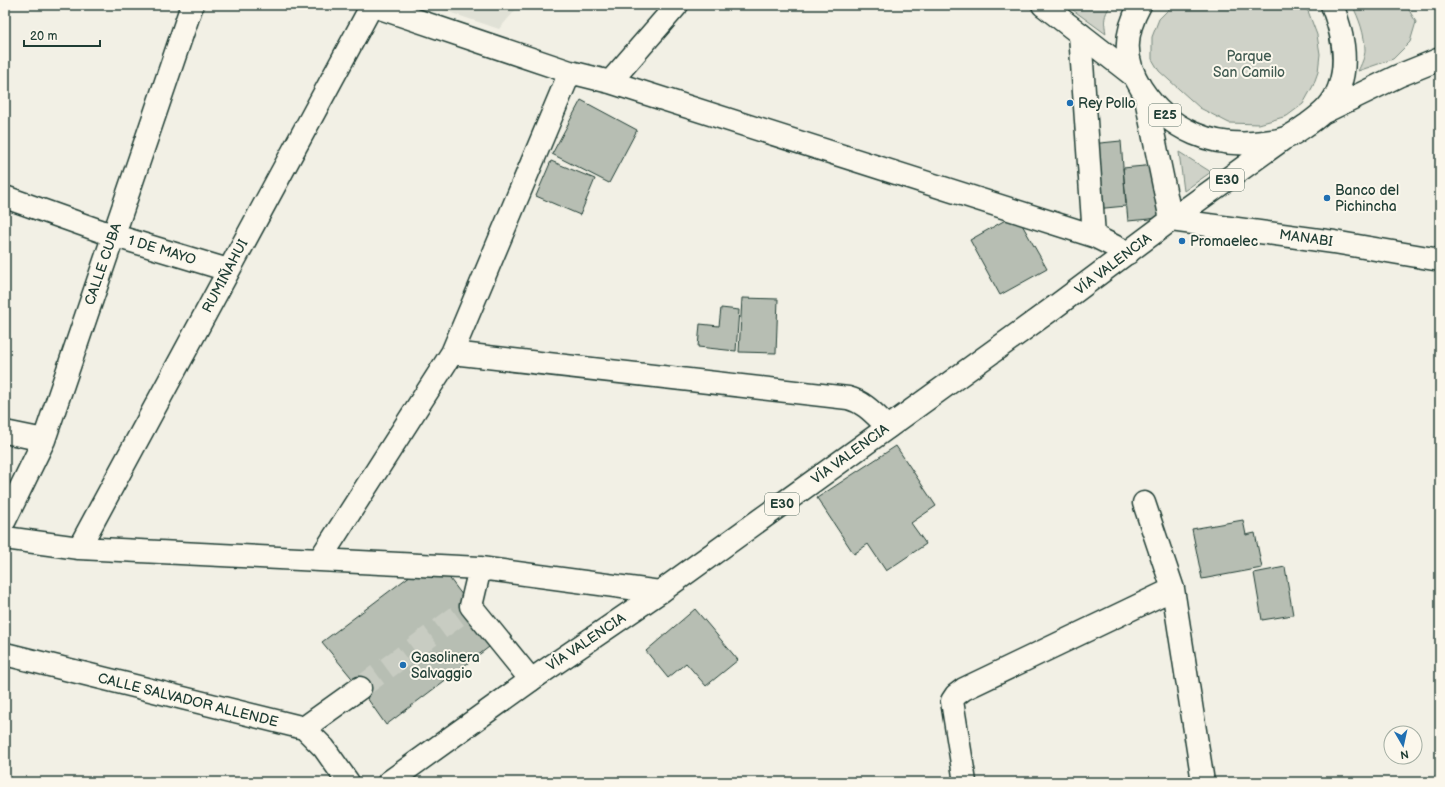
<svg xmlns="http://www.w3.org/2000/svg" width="1445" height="787" font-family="'Balsamiq Sans',sans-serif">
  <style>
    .built { fill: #e0e1d6 }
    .green { fill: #cfd2c8; stroke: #77887e }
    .building { fill: #b7beb3; stroke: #1f3d34 }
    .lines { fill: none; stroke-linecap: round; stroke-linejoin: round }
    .minor-tunnel { stroke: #c8ccc2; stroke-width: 22; stroke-dasharray: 22 11; stroke-linecap: butt }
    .minor-casing { stroke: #1f3d34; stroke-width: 25 }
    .major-casing { stroke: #1f3d34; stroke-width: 25 }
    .highway-casing { stroke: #1f3d34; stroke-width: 25 }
    .minor { stroke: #fbf7ec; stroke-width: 22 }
    .major { stroke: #fbf7ec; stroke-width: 22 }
    .highway { stroke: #fbf7ec; stroke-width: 22 }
    .poi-dot { fill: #1f6fb2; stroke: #fbf7ec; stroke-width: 1.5 }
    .labels { text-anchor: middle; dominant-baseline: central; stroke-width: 4; stroke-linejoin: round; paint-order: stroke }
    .shield { fill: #fbf7ec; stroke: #61756b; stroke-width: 1 }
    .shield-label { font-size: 13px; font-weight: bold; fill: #1f3d34 }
    .park-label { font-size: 14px; fill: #425b52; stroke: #fbf7ec }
    .poi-label { font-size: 14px; fill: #1f3d34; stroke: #fbf7ec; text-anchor: start }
    .street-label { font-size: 14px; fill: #1f3d34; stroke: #fbf7ec }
  </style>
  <rect width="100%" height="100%" fill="#f2f0e5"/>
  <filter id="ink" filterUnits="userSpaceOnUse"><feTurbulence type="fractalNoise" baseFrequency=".025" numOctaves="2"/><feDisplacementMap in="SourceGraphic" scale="8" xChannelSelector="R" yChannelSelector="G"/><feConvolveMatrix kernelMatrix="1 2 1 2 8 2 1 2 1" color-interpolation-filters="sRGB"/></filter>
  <g filter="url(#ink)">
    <path class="built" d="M428,5H520L499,29Z"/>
    <path class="green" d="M1066,5H1111C1103,16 1104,21 1106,34Z
      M1173,5H1300L1308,11L1317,35L1320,54L1318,72L1313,86L1303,104L1287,116L1259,124L1229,123L1200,108L1159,71L1152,59V37L1159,19Z
      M1352,5H1406L1416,22L1410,42L1393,59L1358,71C1361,65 1365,57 1365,50C1365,35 1359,18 1352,5Z
      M1179,152L1211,172L1184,191Z"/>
    <path class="building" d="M581,100L637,130L609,183L552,154Z
      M1121,141L1126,206L1095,209L1090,144Z
      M551,161L595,179L580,215L536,196Z
      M1155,165L1160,218L1128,221L1123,168Z
      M1016,214L1047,269L1000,295L970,240Z
      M742,298L778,299L776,353L739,352Z
      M721,308L739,310L736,351L698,347L700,324L719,326Z
      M896,446L936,506L911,523L926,544L886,571L868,544L854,554L817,498Z
      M1243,520L1246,535L1255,533L1262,568L1202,579L1192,529Z
      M1285,567L1293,615L1262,620L1254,573Z
      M444,571L497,641L386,725L360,688L322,642L415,572Z
      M695,609L738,660L706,686L686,663L668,678L646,651Z"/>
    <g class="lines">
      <path class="minor-tunnel" d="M360,688L471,606"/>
      <g class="minor-casing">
        <path id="minor" d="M371,5L570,72L610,82L1094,236L1128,253
          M1080,34L1094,236
          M610,82L677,5
          M5,197L112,235L228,270
          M452,353L848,398C865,402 876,416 888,427
          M5,432L44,440
          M1144,503L1173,589L1203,782
          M5,520L44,440L192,5
          M5,538L79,548L480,568L660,592
          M79,548L372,5
          M320,559L452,353L570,72
          M480,568L471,606L531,680
          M5,654L304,728L324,748L348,782
          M304,728L360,688
          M965,782L952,701L956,695L964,689L1173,589"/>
      </g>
      <g class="major-casing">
        <path id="major" d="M1171,220L1334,242L1440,260"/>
      </g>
      <g class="highway-casing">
        <path id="highway" d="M1043,5L1134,76
          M1140,5C1124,34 1123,59 1141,88C1169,131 1214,149 1264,142C1270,141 1277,141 1282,139C1291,137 1300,129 1308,124C1322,114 1333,105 1339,88C1349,60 1342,31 1332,5
          M1145,94L1171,220
          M1324,112L1398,76L1440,59
          M389,782L531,680L660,592L1052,309L1171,220L1283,139"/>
      </g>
      <use href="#minor" class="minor"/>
      <use href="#major" class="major"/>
      <use href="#highway" class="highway"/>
    </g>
  </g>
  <g class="poi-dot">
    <circle cx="1070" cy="103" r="4"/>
    <circle cx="1327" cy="198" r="4"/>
    <circle cx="1182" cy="241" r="4"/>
    <circle cx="403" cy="665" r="4"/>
  </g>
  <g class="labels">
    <g class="shield">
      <rect x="1149" y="104" width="32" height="22" rx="3"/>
      <rect x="1210" y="169" width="34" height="22" rx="3"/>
      <rect x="765" y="493" width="34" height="22" rx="3"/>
    </g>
    <g class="shield-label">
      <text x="1165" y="115">E25</text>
      <text x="1227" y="180">E30</text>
      <text x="782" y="504">E30</text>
    </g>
    <g class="park-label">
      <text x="1249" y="56">Parque<tspan x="1249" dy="16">San Camilo</tspan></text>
    </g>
    <g class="poi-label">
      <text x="1078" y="103">Rey Pollo</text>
      <text x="1335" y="190">Banco del<tspan x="1335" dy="16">Pichincha</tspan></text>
      <text x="1190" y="241">Promaelec</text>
      <text x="411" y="657">Gasolinera<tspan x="411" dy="16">Salvaggio</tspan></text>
    </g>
    <g class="street-label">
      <text transform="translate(1306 238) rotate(8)">MANABI</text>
      <text transform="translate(162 250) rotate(17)">1 DE MAYO</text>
      <text transform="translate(103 264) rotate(-71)">CALLE CUBA</text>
      <text transform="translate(1113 264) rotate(-37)">VÍA VALENCIA</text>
      <text transform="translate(225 276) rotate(-62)">RUMIÑAHUI</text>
      <text transform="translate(850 454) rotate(-36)">VÍA VALENCIA</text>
      <text transform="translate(586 642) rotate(-34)">VÍA VALENCIA</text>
      <text transform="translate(188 700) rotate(14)">CALLE SALVADOR ALLENDE</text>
    </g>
  </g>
  <rect width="1445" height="787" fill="none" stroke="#fbf7ec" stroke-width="20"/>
  <rect x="10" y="10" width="1425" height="767" fill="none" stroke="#1f3d34" stroke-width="1.5" filter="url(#ink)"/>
  <g transform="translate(1403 745) rotate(171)"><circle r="19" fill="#fbf7ec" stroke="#a3ada2"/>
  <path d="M0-3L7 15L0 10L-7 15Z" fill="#1f6fb2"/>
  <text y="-6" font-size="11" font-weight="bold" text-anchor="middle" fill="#1f3d34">N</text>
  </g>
  <path d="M24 40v6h76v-6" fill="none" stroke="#1f3d34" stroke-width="2"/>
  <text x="30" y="40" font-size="12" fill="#1f3d34" stroke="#fbf7ec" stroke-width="3" paint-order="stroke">20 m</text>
</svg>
